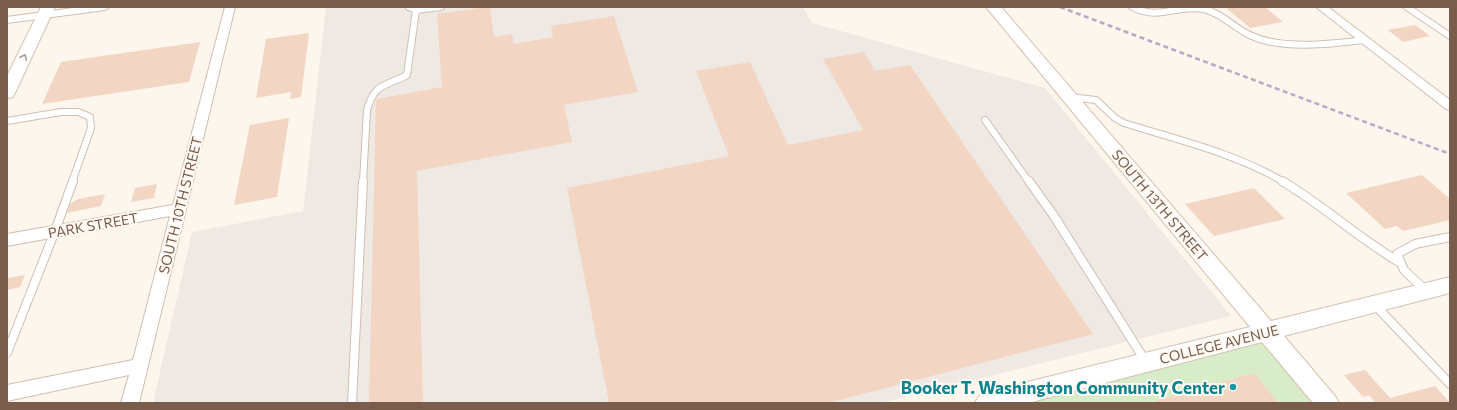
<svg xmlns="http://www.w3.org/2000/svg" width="1457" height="410" font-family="Commissioner,sans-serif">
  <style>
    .industrial { fill: #efe9e4 }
    .green { fill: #d8ecc9 }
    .building { fill: #f3d5c3 }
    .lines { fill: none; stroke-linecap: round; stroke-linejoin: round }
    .lane-far1-casing { stroke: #d1beb0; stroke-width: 8 }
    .lane-casing { stroke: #d1beb0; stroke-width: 10 }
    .street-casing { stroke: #d1beb0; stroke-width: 2 }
    .secondary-casing { stroke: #d6c0b0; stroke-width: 2 }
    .lane-far1 { stroke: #fff; stroke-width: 6 }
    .lane { stroke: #fff; stroke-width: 8 }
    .street { fill: #fff; fill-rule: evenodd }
    .secondary { fill: #fff; fill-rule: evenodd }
    .rail { stroke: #b9a8c9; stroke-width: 2.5; stroke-dasharray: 5 3.5; stroke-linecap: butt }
    .oneway { stroke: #af9d94 }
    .culture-dot { fill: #0f9aa8; stroke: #fffaf3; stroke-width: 1.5 }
    .labels { text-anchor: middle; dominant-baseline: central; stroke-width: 4; stroke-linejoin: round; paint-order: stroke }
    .street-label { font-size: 14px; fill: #7a5c4d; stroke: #fffaf3 }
    .near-culture-label { font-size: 17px; font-weight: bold; fill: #0d838f; stroke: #fffaf3; text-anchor: end }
  </style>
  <rect width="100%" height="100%" fill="#fdf6ec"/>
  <path class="industrial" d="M326,7H803L812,23L1045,88L1231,316L882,403H153L192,232L303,211Z"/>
  <path class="green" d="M1266,331L1327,403H1013Z"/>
  <path class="building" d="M486,7H490L494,37L512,34L514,44L553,37L551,26L614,16L638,92L564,105L572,142L417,171L423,403H369L376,99L442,87L437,14Z
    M1225,7H1265L1283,22L1250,28Z
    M1415,25L1430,36L1403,42L1388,30Z
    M309,33L301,97L290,99L291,92L256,98L266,39Z
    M200,42L189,82L42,104L61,62Z
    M864,52L875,71L910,65L1093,334L828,403H609L567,188L729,156L696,71L750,62L788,145L863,130L823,59Z
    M289,118L277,197L234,205L250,125Z
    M1422,175L1450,199V220L1403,231L1397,226L1385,229L1346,193Z
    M157,184L154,198L131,202L135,188Z
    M1254,188L1285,219L1214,236L1185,204Z
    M105,194L101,206L67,213L70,204L78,199Z
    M25,275L20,287L7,290V278Z
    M1365,370L1390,398L1435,386L1450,403H1376L1369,395L1363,397L1344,375Z
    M1254,373L1278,403H1157V400Z"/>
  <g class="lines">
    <g class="lane-far1-casing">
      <path id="lane-far1" d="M409,7L416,10L441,7
        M1132,7C1160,21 1177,4 1204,9C1222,13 1235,29 1252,36C1283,50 1331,44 1364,40
        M1407,7L1450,36
        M1070,97L1096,100L1115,118L1124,123C1178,140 1235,153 1284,182
        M985,120L1029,182
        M7,121L61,112H78L90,117L91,128L72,182
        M363,182L367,110C375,82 385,87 407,75L416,10"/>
    </g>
    <g class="lane-casing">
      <path id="lane" d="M1029,181L1054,216L1146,362
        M1282,181C1323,205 1358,238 1399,262
        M1426,291L1404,270L1397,254L1415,244L1450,237
        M1374,304L1450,384
        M7,353L55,231L73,181
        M352,403L363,181"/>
    </g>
    <g class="street-casing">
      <path id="street" d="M80,7H110L105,10L7,23V17Z
        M225,7H235L139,403H121L129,375L7,401V385L133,360L170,216L7,246V234L173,205Z
        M1316,7H1328L1450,100V110L1446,109Z"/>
    </g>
    <g class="secondary-casing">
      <path id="secondary" d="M41,7H55L15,93L13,97L7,98V76Z
        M986,7H1001L1271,321L1450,277V293L1284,336L1335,396L1339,403H1313L1262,342L1028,403H975L979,396L987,392L1250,327Z"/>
    </g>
    <use href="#lane-far1" class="lane-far1"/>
    <use href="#lane" class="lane"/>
    <use href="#street" class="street"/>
    <use href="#secondary" class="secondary"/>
    <path class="rail" d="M1060,7L1450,154"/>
  </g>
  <defs><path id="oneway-chevron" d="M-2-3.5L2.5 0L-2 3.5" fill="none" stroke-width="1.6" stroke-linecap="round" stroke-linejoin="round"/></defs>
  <use class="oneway" href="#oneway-chevron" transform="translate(24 57) rotate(-65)"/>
  <circle class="culture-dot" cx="1233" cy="387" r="4"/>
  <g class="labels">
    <g class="street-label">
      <text transform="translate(180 205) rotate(-76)">SOUTH 10TH STREET</text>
      <text transform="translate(1160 205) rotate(50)">SOUTH 13TH STREET</text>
      <text transform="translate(93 225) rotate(-10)">PARK STREET</text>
      <text transform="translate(1219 344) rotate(-14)">COLLEGE AVENUE</text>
    </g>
    <g class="near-culture-label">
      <text x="1225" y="387">Booker T. Washington Community Center</text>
    </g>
  </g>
  <rect width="1457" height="410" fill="none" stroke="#7a5c4d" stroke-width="16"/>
</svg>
